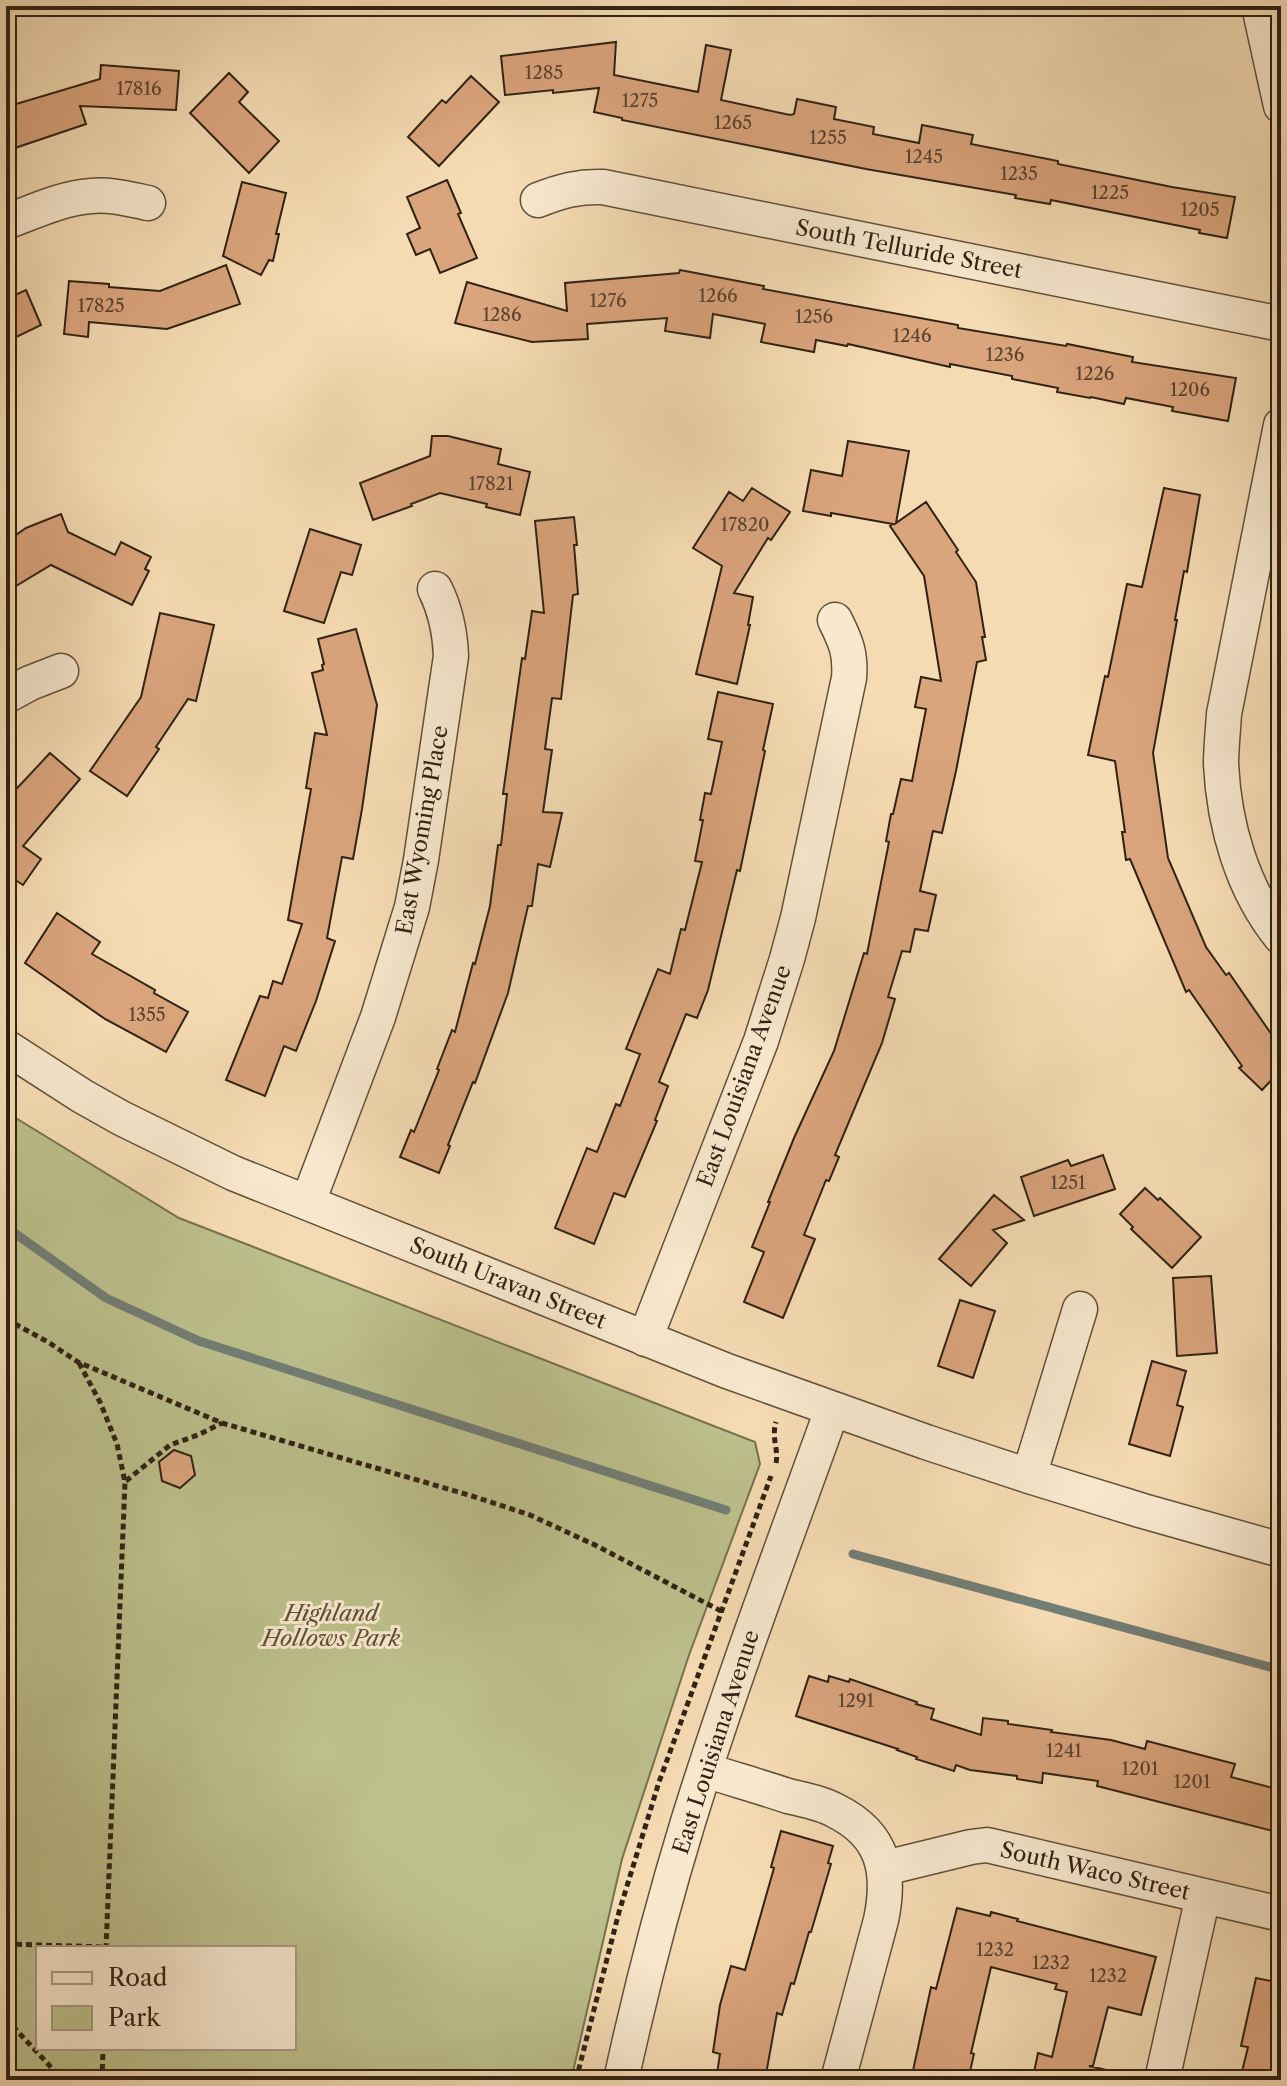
<svg xmlns="http://www.w3.org/2000/svg" width="1287" height="2086" font-family="'Libre Caslon Text',serif">
  <style>
    .green { fill: #bcc08c; stroke: #767150; stroke-width: 2; fill-rule: evenodd }
    .lines { fill: none; stroke-linecap: round; stroke-linejoin: round }
    .stream { stroke: #727d74; stroke-width: 9 }
    .building { fill: #daa47d; stroke: #302215; stroke-width: 2 }
    .minor-casing { stroke: #61503c; stroke-width: 37 }
    .path { stroke: #302215; stroke-width: 5; stroke-dasharray: 6 4; stroke-linecap: butt }
    .minor { stroke: #f8e8ce; stroke-width: 34 }
    .labels { text-anchor: middle; dominant-baseline: central; stroke-width: 6; stroke-linejoin: round; paint-order: stroke }
    .number-label { font-size: 18px; fill: #5a422f }
    .street-label { font-size: 22px; fill: #302215; stroke: #f8e8ce }
    .park-label { font-size: 22px; font-style: italic; fill: #5a5139; stroke: #f8e8ce }
  </style>
  <rect width="100%" height="100%" fill="#f5dbb3"/>
  <filter id="stains"><feTurbulence type="fractalNoise" baseFrequency=".0025" numOctaves="4"/><feColorMatrix values="0 0 0 0 .2 0 0 0 0 .09 0 0 0 0 .02 0 0 0 .5 -.17"/></filter>
  <radialGradient id="worn" r=".72"><stop offset=".6" stop-color="#630" stop-opacity="0"/><stop offset="1" stop-color="#630" stop-opacity=".3"/></radialGradient>
  <path class="green" d="M6,1112L179,1218L755,1442L760,1464L689,1655L622,1859L571,2080H6ZM38,1948H294V2048H38Z"/>
  <g class="lines">
    <path class="stream" d="M6,1227L106,1298L199,1341L726,1510
      M853,1554L1281,1670"/>
  </g>
  <path class="building" d="M616,42L614,75L698,92L706,45L731,50L721,100L790,115L794,114L797,99L836,107L834,119L874,127L873,134L919,143L922,125L973,135L971,144L1058,161V164L1172,187L1235,197L1227,238L1199,233L1200,230L1051,200L1050,204L1015,198L1016,195L866,169L622,120V118L594,112L599,88L553,93V90L505,95L501,56Z
    M101,65L179,71L176,110L80,106L86,124L6,151V107L100,79Z
    M229,73L248,92L239,102L279,141L249,173L190,113Z
    M471,76L499,102L439,166L408,137L442,100L446,103Z
    M447,180L461,213L458,214L477,258L440,273L430,249L416,255L407,234L420,228L407,197Z
    M242,182L286,193L276,234H279L273,261L269,260L261,275L223,256Z
    M226,265L240,304L167,329L89,322L88,337L64,334L69,281L109,284V287L160,291Z
    M680,270L764,286L763,289L958,325V328L1066,346L1067,344L1133,357L1132,362L1236,378L1228,421L1172,411L1173,407L1126,398L1124,404L1091,397L1090,398L1057,392L1058,388L1012,379V376L950,364V367L848,344L847,346L816,340L814,352L761,342L765,324L713,314L710,338L665,331L667,318L587,324L588,339L532,342L455,323L467,282L567,311L565,283L679,273Z
    M26,290L41,325L6,342V299Z
    M432,436H448L501,449L498,464L530,472L520,515L486,507L487,504L440,493L411,504L412,506L373,520L360,483L430,456Z
    M848,441L909,451L896,523L926,502L958,550L956,552L976,582L985,637H982L986,660L977,662L956,771L942,833L933,831L920,891L936,895L928,931L915,929L910,952L902,951L888,997L895,999L882,1043L835,1155L839,1157L829,1181L826,1180L804,1235L815,1239L783,1318L744,1302L764,1252L752,1247L770,1202H768L794,1138L834,1051L864,953L867,954L889,842L886,841L891,814H893L901,779L912,781L926,709L915,707L921,677L941,681L924,576L890,526L893,524L831,513V516L803,511L811,470L842,476Z
    M752,488L790,512L771,540L768,538L734,593L753,597L748,625H750L737,684L696,674L722,566L693,548L729,492L743,501Z
    M1164,488L1200,495L1187,572L1184,571L1175,620H1177L1153,753L1168,858L1206,947L1226,975L1229,973L1281,1048V1070L1262,1090L1239,1068L1242,1066L1189,990L1186,992L1130,859L1126,860L1122,832H1125L1115,761L1088,755L1105,676L1108,677L1127,584L1142,587Z
    M61,514L68,532L115,555L121,542L151,557L145,569L149,571L132,605L51,565L6,592V542L26,528Z
    M574,517L577,545H574L578,594L573,595L561,699L552,698L545,749L552,750L543,812L562,813L550,867L538,864L532,906H528L508,993L475,1083L473,1082L448,1145L450,1146L439,1173L400,1157L411,1130L414,1132L439,1070L437,1069L452,1030L455,1032L473,963L475,964L490,906L498,845H501L507,794H503L522,658L525,659L532,611L544,613L535,521Z
    M310,529L361,545L352,575L341,572L324,623L284,611Z
    M160,613L214,625L196,701L188,699L156,747L159,749L127,796L90,771L141,697Z
    M356,629L377,705L362,809L353,859L342,857L327,938L335,941L316,1001L296,1051L284,1046L265,1096L226,1080L260,996L268,998L273,981L282,984L302,924L288,920L311,789L306,788L315,733L327,735L312,673L323,670L322,665L324,664L318,639Z
    M718,692L773,704L763,750L765,751L740,871L737,870L708,990L697,1018L686,1014L659,1082L668,1086L655,1120L657,1121L625,1197L614,1193L594,1244L555,1228L587,1148L597,1152L616,1104L620,1106L640,1054L626,1049L658,969L670,974L681,929L685,930L702,862L695,861L703,820H700L705,793L711,794L722,742L708,739Z
    M50,753L80,779L23,846L41,859L23,885L6,874V800Z
    M57,913L100,942L92,954L155,990L154,993L188,1012L166,1052L105,1019L25,963Z
    M1103,1155L1115,1189L1034,1216L1021,1177L1068,1160L1071,1166Z
    M1145,1188L1158,1200L1160,1198L1201,1237L1172,1268L1131,1229L1133,1227L1120,1214Z
    M994,1195L1024,1220L993,1230L1007,1243L971,1286L939,1259Z
    M1211,1276L1217,1353L1177,1356L1173,1278Z
    M960,1300L995,1311L973,1378L938,1366Z
    M1152,1361L1186,1371L1177,1405L1183,1407L1170,1456L1129,1444Z
    M174,1450L191,1456L195,1475L180,1488L162,1481L159,1462Z
    M809,1676L828,1682L829,1676L849,1682L850,1679L917,1702L916,1704L934,1709L931,1719L981,1735L983,1718L1008,1721V1724L1052,1730L1051,1732L1111,1740L1145,1749L1147,1741L1235,1764L1231,1777L1281,1790V1833L1097,1786L1098,1781L1043,1773L1042,1783L1017,1779V1776L970,1770L956,1765L954,1771L916,1759L917,1757L897,1750L898,1749L796,1716Z
    M781,1831L833,1846L828,1863L831,1864L811,1932H809L794,1984L791,1983L782,2015L777,2013L765,2080H716L720,2054L713,2052L720,2005L731,1966L745,1970L774,1868L771,1867Z
    M957,1908L990,1916L991,1912L1018,1919L1017,1921L1156,1957L1141,2015L1108,2007L1093,2066H1089L1111,2071L1110,2080H1046L1033,2077L1038,2053L1052,2057L1067,1992L1055,1989L1057,1984L991,1967L971,2053L974,2054L968,2080H911L931,1987L936,1989Z
    M1256,1978L1281,1983V2080H1240L1248,2047L1241,2046Z"/>
  <g class="lines">
    <g class="minor-casing">
      <path id="minor" d="M1259,6L1281,106
        M538,200C561,191 579,186 603,187L1281,324
        M6,222C33,212 62,198 91,196C110,194 129,199 148,203
        M1281,425L1224,714C1223,731 1221,748 1221,764C1224,825 1242,889 1281,937
        M6,696L30,683L61,671
        M6,1047L82,1096L121,1118L233,1173L727,1371L926,1442L1029,1476L1143,1511L1281,1550
        M308,1202L378,1017L412,907L421,860L451,656C450,631 446,611 435,589
        M645,1339L761,1041L787,959L798,918L849,678C851,654 846,642 835,620
        M1029,1476L1080,1309
        M705,1770C733,1779 761,1787 788,1796C804,1800 822,1803 836,1811C884,1835 891,1872 881,1920L838,2080
        M885,1868L971,1847L987,1845L1281,1914
        M621,2080C640,1993 662,1907 688,1822C731,1683 783,1546 832,1410
        M1162,2080L1203,1896"/>
    </g>
    <path class="path" d="M6,1319L48,1342L78,1362L222,1423L472,1496L530,1515L595,1545L721,1611
      M79,1363L100,1402L117,1444L125,1482L106,1948
      M776,1463C779,1449 771,1439 776,1422
      M126,1481L170,1445L198,1435L222,1423
      M6,1944L106,1947
      M6,2019L63,2080
      M102,2080L103,2048
      M576,2080L619,1912L659,1782L771,1476"/>
    <use href="#minor" class="minor"/>
  </g>
  <g class="labels">
    <g class="number-label">
      <text x="544" y="73">1285</text>
      <text x="139" y="89">17816</text>
      <text x="640" y="101">1275</text>
      <text x="733" y="123">1265</text>
      <text x="828" y="138">1255</text>
      <text x="924" y="157">1245</text>
      <text x="1019" y="174">1235</text>
      <text x="1110" y="193">1225</text>
      <text x="1200" y="210">1205</text>
      <text x="718" y="296">1266</text>
      <text x="608" y="301">1276</text>
      <text x="101" y="306">17825</text>
      <text x="502" y="315">1286</text>
      <text x="814" y="317">1256</text>
      <text x="912" y="336">1246</text>
      <text x="1005" y="355">1236</text>
      <text x="1095" y="374">1226</text>
      <text x="1190" y="390">1206</text>
      <text x="491" y="484">17821</text>
      <text x="745" y="525">17820</text>
      <text x="147" y="1015">1355</text>
      <text x="1068" y="1183">1251</text>
      <text x="856" y="1701">1291</text>
      <text x="1064" y="1751">1241</text>
      <text x="1140" y="1769">1201</text>
      <text x="1192" y="1782">1201</text>
      <text x="995" y="1950">1232</text>
      <text x="1051" y="1963">1232</text>
      <text x="1108" y="1976">1232</text>
    </g>
    <g class="street-label">
      <text transform="translate(909 249) rotate(11)">South Telluride Street</text>
      <text transform="translate(422 830) rotate(-80)">East Wyoming Place</text>
      <text transform="translate(744 1076) rotate(-70)">East Louisiana Avenue</text>
      <text transform="translate(508 1283) rotate(22)">South Uravan Street</text>
      <text transform="translate(716 1742) rotate(-72)">East Louisiana Avenue</text>
      <text transform="translate(1095 1871) rotate(13)">South Waco Street</text>
    </g>
    <g class="park-label">
      <text x="331" y="1613">Highland<tspan x="331" dy="25">Hollows Park</tspan></text>
    </g>
  </g>
  <rect width="1287" height="2086" fill="none" stroke="#f5dbb3" stroke-width="32"/>
  <rect x="8" y="8" width="1271" height="2070" fill="none" stroke="#302215" stroke-width="4"/>
  <rect x="16" y="16" width="1255" height="2054" fill="none" stroke="#302215" stroke-width="2"/>
  <rect x="36" y="1946" width="260" height="104" fill="#f8e8ce" stroke="#a89984" stroke-width="2"/>
  <rect x="52" y="1972" width="40" height="12" fill="#f8e8ce" stroke="#a89984" stroke-width="2"/>
  <text x="108" y="1986" font-size="24" fill="#302215">Road</text>
  <rect x="52" y="2006" width="40" height="24" fill="#bcc08c" stroke="#a89984" stroke-width="2"/>
  <text x="108" y="2026" font-size="24" fill="#302215">Park</text>
  <rect width="100%" height="100%" filter="url(#stains)"/>
  <rect width="100%" height="100%" fill="url(#worn)"/>
</svg>
